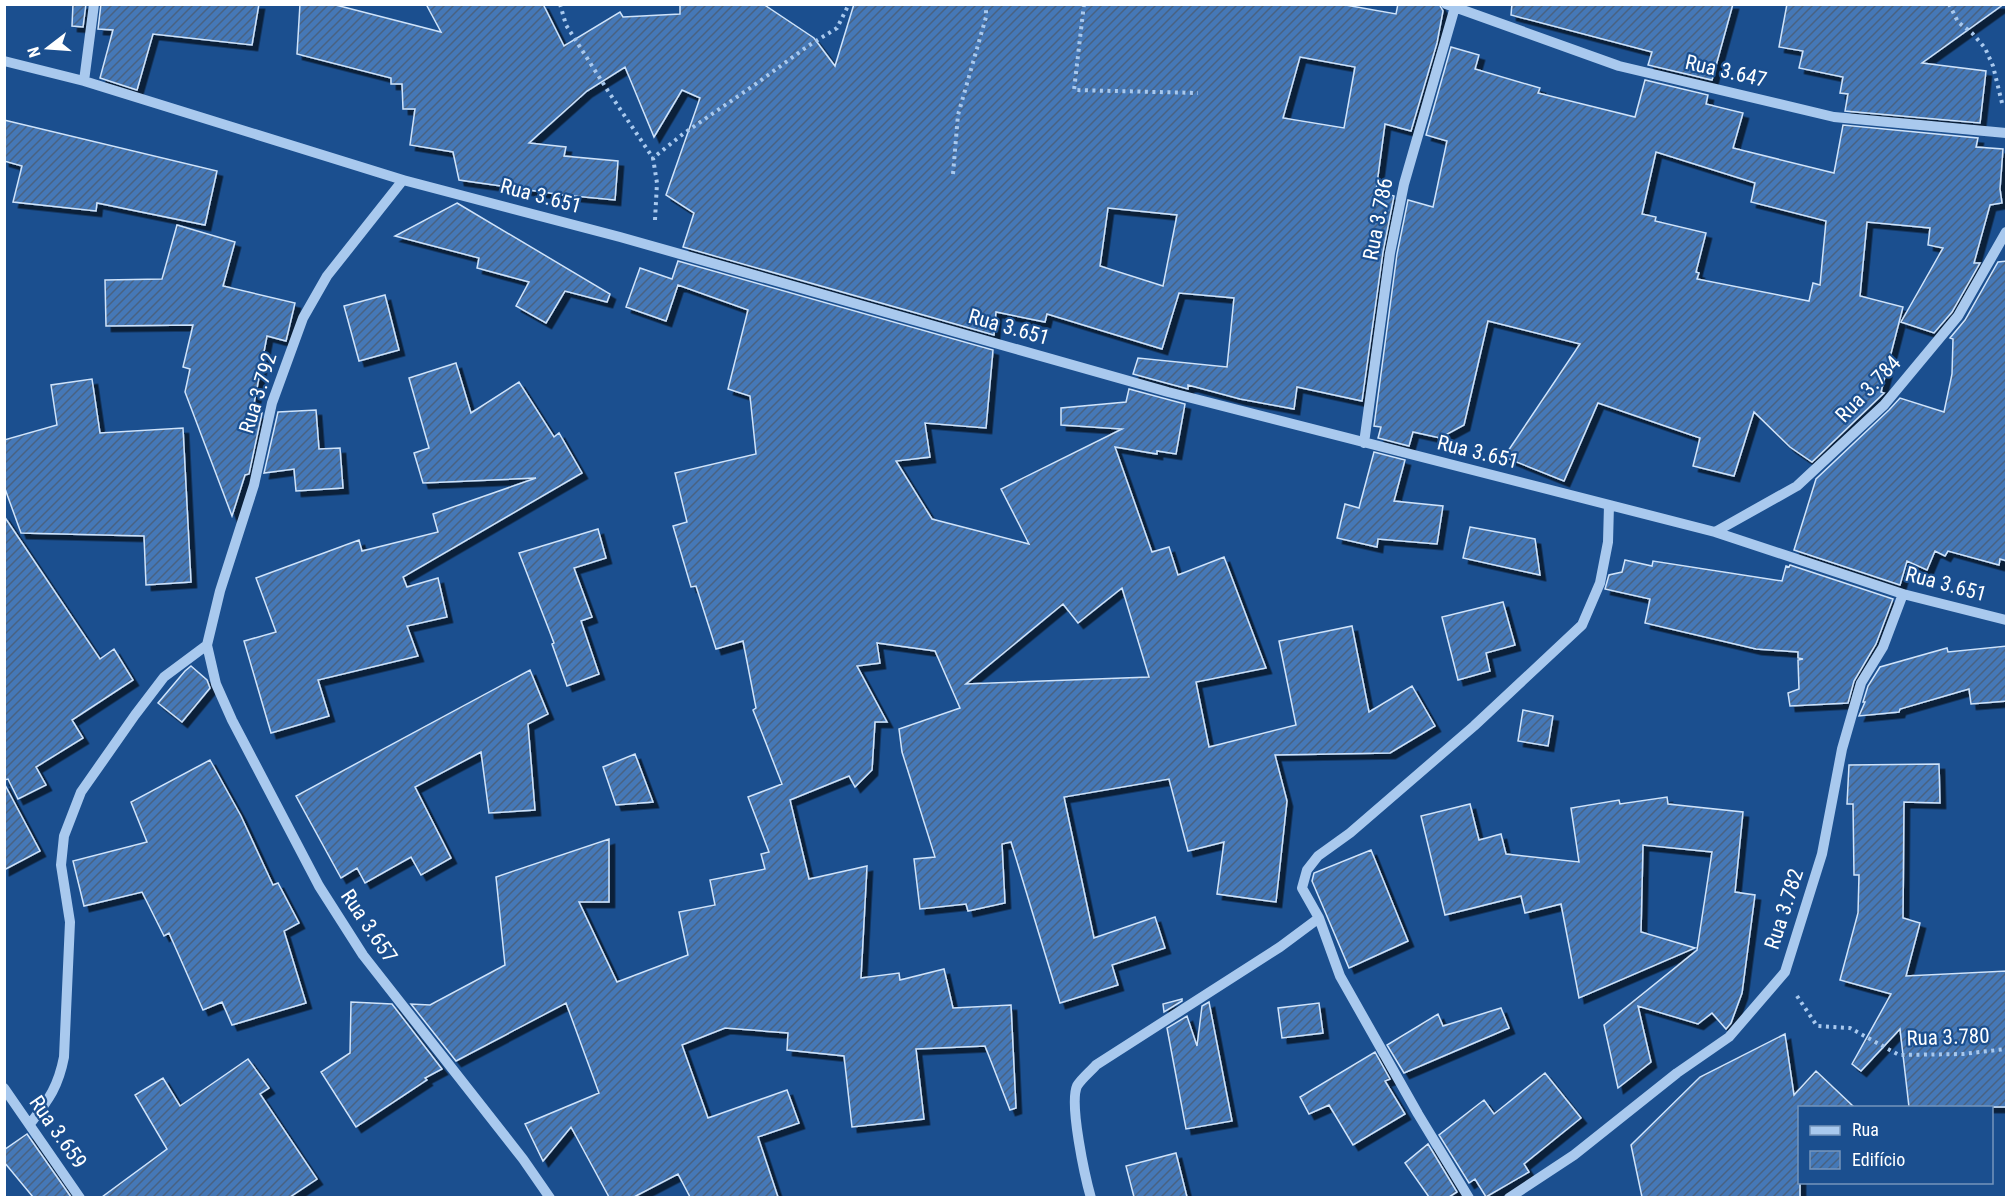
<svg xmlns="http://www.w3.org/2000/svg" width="2011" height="1202" font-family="'Roboto Condensed',sans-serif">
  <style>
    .building { fill: url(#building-hatch); stroke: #cfe3fa; stroke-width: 1.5; fill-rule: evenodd; filter: url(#shadow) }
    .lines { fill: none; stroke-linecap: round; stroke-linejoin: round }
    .path { stroke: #a9c9ee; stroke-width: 4; stroke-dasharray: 3 4.5; stroke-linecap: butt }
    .minor { stroke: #a9c9ee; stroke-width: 10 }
    .labels { text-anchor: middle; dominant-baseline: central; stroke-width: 4.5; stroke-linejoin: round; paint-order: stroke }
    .street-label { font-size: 21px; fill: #fff; stroke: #1b4f8f }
  </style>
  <defs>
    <pattern id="building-hatch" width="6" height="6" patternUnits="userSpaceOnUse" patternTransform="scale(1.5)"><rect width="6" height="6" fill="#4478b7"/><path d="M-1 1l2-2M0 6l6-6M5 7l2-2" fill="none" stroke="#486282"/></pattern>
    <filter id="shadow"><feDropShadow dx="5.5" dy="5.5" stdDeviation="0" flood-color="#0009"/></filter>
  </defs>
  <rect width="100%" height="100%" fill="#1b4f8f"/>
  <path class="building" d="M73,4H86L83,27L72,26Z
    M101,4H259L252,45L153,34L137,90L100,78L113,30L98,29Z
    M300,4H332L441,32L426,4H543L564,46L620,12L623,17L680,14V4H763L814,38L835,66L854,4H1340L1396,14L1398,4H1439L1443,11L1437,43L1411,131L1385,124L1376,191L1394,196L1383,252L1362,401L1297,387L1294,409L1240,399L1188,385V389L1133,374L1138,358L1227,367L1234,298L1179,293L1162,349L1047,314L1045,322L996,312L994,335L683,247L694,213L666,195L700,98L682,90L654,137L625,67L587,91L529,143L566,147L564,156L618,161L615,200L563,195L459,180L453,152L410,145L415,109H403L402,84H391V78L297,54ZM1300,57L1355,67L1344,128L1283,118ZM1108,208L1177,215L1163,286L1100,266Z
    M1512,4H1733L1712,80L1648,65L1652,52L1511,15Z
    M1787,4H2004L1922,63L1986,71L1980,123L1845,111L1848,94L1840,93L1843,77L1799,68L1803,51L1779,47Z
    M1451,47L1479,55L1475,69L1540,88L1538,93L1635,117L1645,80L1708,95L1706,104L1743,113L1733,148L1834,173L1843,125L1978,138L1976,147L2003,149L2000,189L2002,203L1990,205L1974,263H1980L1952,312L1934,333L1901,322L1943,248L1928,245L1930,228L1867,222L1860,296L1903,307L1881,392L1884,393L1812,462L1790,447L1754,412L1734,476L1693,466L1700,438L1598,403L1564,481L1504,457L1580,344L1488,321L1464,425L1440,438L1413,432L1409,446L1378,438L1381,427L1374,426L1397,254L1408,200L1433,207L1447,141L1426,135ZM1656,152L1755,183L1751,202L1826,221L1820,285L1813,283L1809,301L1697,279L1699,273L1696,272L1706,233L1655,221L1656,217L1642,214Z
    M4,120L217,171L205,225L97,203L96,211L13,202L22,166L4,161Z
    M457,203L610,294L607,302L565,291L546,323L516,306L529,282L477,268L479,258L395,236Z
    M177,225L235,242L223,286L295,303L286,341L267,336L252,414L262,413L249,474L245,475L232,516L185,392L190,369L183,367L193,325L106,326L105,280L162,279Z
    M678,261L993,350L986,428L925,423L930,457L896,461L932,519L1029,544L1001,489L1122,429L1061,425V408L1126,402L1129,389L1185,404L1176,454L1157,451V454L1115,447L1152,552L1169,547L1178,575L1224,557L1266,668L1196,682L1209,747L1296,725L1279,641L1352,626L1369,712L1412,686L1435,726L1390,753L1275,755L1287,801L1276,902L1217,894L1224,842L1188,851L1169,779L1064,797L1094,938L1155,917L1165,948L1112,965L1118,985L1060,1003L1011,842L1002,844L1005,903L968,911L966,904L920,909L914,859L935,857L902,752L899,729L960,708L935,651L877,643L880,663L857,666L887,722H875L872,770L855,787L849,776L790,800L809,879L867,866L861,978L899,973L900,980L944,969L953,1008L1011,1005L1016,1108L1010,1110L985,1046L916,1049L924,1119L852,1127L844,1056L787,1050L788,1033L725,1028L682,1045L708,1118L787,1090L799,1123L758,1137L778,1197H690L678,1174L634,1197H609L571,1127L543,1161L525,1124L599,1093L566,1003L456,1061L411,1004L430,1005L505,965L496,877L609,839V902H579L617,982L688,955L679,912L715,905L710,880L765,869L761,854L769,852L748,797L782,784L753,710L756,708L743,641L716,649L696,586L691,587L673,526L687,522L675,473L756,454L750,396L728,389L748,310L678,285L666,321L626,307L640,268L672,279ZM1122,588L1149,677L966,684L1063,604L1078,623Z
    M2007,261V561L2000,559L1999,565L1948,551L1945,556L1935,551L1927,570L1907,561L1900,585L1794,550L1816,479L1889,410L1900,398L1944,412L1952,374L1953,339L1950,338L1965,320L1998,262Z
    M385,295L399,350L359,361L344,306Z
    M456,363L471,413L519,382L554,437L559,433L582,473L403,577L407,587L438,578L447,617L407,626L418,656L318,680L329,716L271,733L244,641L276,632L256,578L359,540L362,551L438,532L433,514L536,478L423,483L414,453L429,448L409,378Z
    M92,379L100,433L183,428L191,582L146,585L144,536L21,533L4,486V440L57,425L51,385Z
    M316,410L319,449L340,448L343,488L296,491L294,469L264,473L278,412Z
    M1374,452L1405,460L1394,501L1443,506L1437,544L1378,539L1377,547L1337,538L1345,504L1359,508Z
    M4,516L100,659L114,649L133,680L72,720L83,738L36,767L46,785L18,799L8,779L4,780Z
    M1470,527L1535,539L1540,575L1463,558Z
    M598,529L606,558L574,568L592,617L581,621L599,674L567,686L552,644L554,643L551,635L519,553Z
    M1625,560L1652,566L1653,561L1782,581L1786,566L1789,567L1790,565L1893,599L1876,644L1854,681L1848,703L1790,706L1788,693L1799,689L1798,660L1803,659L1798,658V652L1756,649L1645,623L1650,599L1605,589L1609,575L1622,572Z
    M1503,602L1515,645L1486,653L1490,671L1458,680L1442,617Z
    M2007,646V701L1971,704L1969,689L1900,709L1899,712L1859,716L1865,702H1863L1868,686L1880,667L1947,648L1948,652Z
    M191,666L207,680L210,688L182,722L158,703L185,671Z
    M530,670L548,714L528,724L535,810L489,813L481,752L415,787L451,858L421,875L411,857L365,883L357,868L341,878L296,796Z
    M1523,710L1553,716L1548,746L1518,741Z
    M635,754L653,802L616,805L603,767Z
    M210,760L241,816L273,885L278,883L299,923L284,931L306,1003L232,1025L222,1002L203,1010L169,933L164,936L142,892L84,906L73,861L147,842L131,802Z
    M1939,764L1940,803L1904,802L1903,918L1920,923L1906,976L2007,971V1107H1909L1900,1029L1861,1071L1852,1064L1891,994L1840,980L1858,913L1859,875H1854L1853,804H1847L1849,765Z
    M4,783L40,851L4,870Z
    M1667,797L1668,804L1743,812L1735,892L1755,895L1742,993L1731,1023L1726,1029L1712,1013L1698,1024L1638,1006L1651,1062L1618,1088L1604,1025L1697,950L1712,852L1643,845L1641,932L1695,948L1579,998L1561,904L1525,913L1521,896L1445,915L1421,816L1470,804L1479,840L1501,834L1506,854L1579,862L1571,808L1619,800L1620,804Z
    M1371,850L1408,941L1349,968L1312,881L1314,873Z
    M1182,999V1001L1164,1012L1163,1004Z
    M351,1002L392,1004L442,1069L425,1078L427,1080L356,1127L321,1072L350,1053Z
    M1209,1002L1232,1121L1186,1129L1167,1028L1187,1016L1197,1046L1202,1006Z
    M1319,1003L1323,1033L1282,1038L1278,1008Z
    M1501,1008L1509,1028L1404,1073L1387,1045L1438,1014L1443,1026Z
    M1785,1034L1794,1095L1816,1071L1854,1107H1800V1197H1642L1631,1145L1700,1077Z
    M1375,1052L1390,1079L1385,1081L1405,1114L1353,1145L1329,1105L1309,1114L1300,1097Z
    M248,1059L269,1088L260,1094L317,1179L290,1197H102L167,1149L135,1095L163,1078L180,1106Z
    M1545,1073L1581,1118L1524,1164L1529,1172L1486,1197L1475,1179L1469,1183L1439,1135L1484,1100L1494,1114Z
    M27,1134L71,1197H33L4,1162V1150Z
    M1428,1144L1457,1192L1449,1197H1429L1405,1163Z
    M1176,1153L1187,1197H1134L1126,1166Z"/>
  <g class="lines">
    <path class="path" d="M560,4L566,25L608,91L653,158
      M1084,4L1074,90L1198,93
      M1949,4L1958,22L1972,33L1985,48L1993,66L2003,107
      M953,174L958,115L986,17V4
      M655,220L657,183L653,158L683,134L753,86L808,46L837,28L849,4
      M1797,996L1817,1026L1850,1028L1899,1055L1963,1054L2006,1049"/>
    <path class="minor" d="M1446,4L1619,66L1834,117L2006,133
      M4,61L84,81L403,180L620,237L1168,392L1715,532L1903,594L2006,620
      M84,81L94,4
      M403,180L327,276L303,318L272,403L254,485L220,591L207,645L216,684L232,720L319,886L363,955L523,1159L550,1198
      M1364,443L1390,253L1404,184L1455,7
      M1715,532L1797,486L1884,405L1958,316L2006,232
      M1319,918L1340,976L1418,1114L1469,1198
      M4,1088L80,1198
      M30,1124C48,1100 58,1088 64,1057L70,922L61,865L64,836L81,792L135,715L164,677L207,645
      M1091,1198C1085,1177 1069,1104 1077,1086C1081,1079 1091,1071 1096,1065L1280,947L1319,918L1302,888L1307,870L1318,856L1350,833L1474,726L1582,625L1600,583L1608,542L1609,505
      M1509,1198L1574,1155L1677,1073L1729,1037L1785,972L1822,854L1842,749L1861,683L1883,647L1903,594"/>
  </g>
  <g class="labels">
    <g class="street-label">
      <text transform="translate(1726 71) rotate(13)">Rua 3.647</text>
      <text transform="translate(541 196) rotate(15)">Rua 3.651</text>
      <text transform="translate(1378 219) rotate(-79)">Rua 3.786</text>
      <text transform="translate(1009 327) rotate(16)">Rua 3.651</text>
      <text transform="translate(1868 389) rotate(-46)">Rua 3.784</text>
      <text transform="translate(258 393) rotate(-73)">Rua 3.792</text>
      <text transform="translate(1478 452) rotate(14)">Rua 3.651</text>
      <text transform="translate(1946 584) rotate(15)">Rua 3.651</text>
      <text transform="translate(1784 909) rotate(-72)">Rua 3.782</text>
      <text transform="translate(369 926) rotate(56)">Rua 3.657</text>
      <text transform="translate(1948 1037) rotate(-2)">Rua 3.780</text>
      <text transform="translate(58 1132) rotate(55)">Rua 3.659</text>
    </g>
  </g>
  <rect width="2011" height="1202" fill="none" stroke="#ffffff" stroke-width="12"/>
  <rect x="1798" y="1106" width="195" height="78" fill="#1b4f8f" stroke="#7695bc" stroke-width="1.5"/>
  <rect x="1810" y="1126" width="30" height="9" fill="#a9c9ee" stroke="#7695bc" stroke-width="1.5"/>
  <text x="1852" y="1136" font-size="18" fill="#ffffff">Rua</text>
  <rect x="1810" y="1151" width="30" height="18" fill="url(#building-hatch)" stroke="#7695bc" stroke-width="1.5"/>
  <text x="1852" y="1166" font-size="18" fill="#ffffff">Edifício</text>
  <g transform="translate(48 48) rotate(253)" stroke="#1b4f8f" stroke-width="4.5" paint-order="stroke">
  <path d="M0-4.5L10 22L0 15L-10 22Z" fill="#ffffff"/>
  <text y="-9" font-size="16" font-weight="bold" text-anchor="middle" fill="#ffffff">N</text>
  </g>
</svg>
